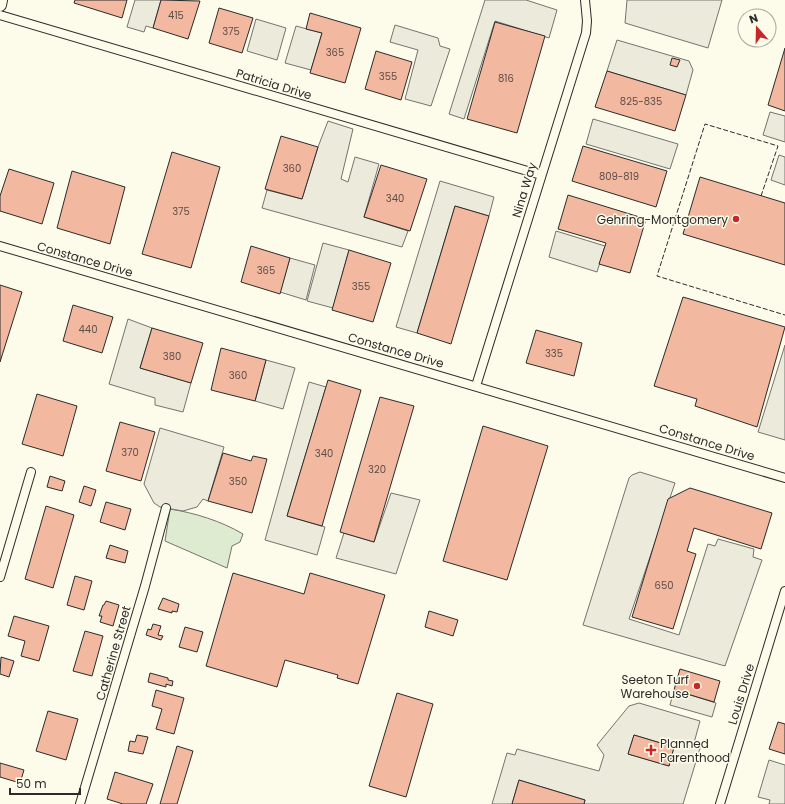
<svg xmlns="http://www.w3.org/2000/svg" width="785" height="804" font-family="Poppins,sans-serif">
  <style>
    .green { fill: #deebd1; stroke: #74746e }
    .parking { fill: #eceadb; stroke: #74746e; fill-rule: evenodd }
    .building { fill: #f2b8a0; stroke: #2b2b2b }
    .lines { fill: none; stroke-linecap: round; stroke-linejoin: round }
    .street-casing { stroke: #2b2b2b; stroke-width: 10 }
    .secondary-casing { stroke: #2b2b2b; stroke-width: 14 }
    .street { stroke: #fdfbea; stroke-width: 8 }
    .secondary { stroke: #fdfbea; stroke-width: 12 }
    .fence { stroke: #2b2b2b; stroke-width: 1; stroke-dasharray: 5 2; stroke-linecap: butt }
    .poi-dot { fill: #c62828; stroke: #fdfbea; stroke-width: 1.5 }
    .labels { text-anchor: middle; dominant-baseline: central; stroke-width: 3; stroke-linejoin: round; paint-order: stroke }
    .number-label { font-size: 10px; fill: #5d4e48 }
    .street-label { font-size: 12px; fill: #2b2b2b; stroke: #fdfbea }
    .poi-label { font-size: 12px; fill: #2b2b2b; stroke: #fdfbea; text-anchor: end }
  </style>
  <rect width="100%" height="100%" fill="#fdfbea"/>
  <path class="green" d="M170,509C195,513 221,521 243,534L240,542L232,546L227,568L165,541Z"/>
  <path class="parking" d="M135,0H161L153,28L146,26L144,32L127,27Z
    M485,0H526L557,10L549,38L495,21L464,119L449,114Z
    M627,0H722L708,48L625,23Z
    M256,19L286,28L277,60L247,51Z
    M395,25L438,38L440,46L450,49L431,106L405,99L418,50L390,42Z
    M296,26L322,33L311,70L285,63Z
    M617,40L689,61L693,70L686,95L607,71Z
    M770,112L785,116V142L763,135Z
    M593,119L678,144L670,169L586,144Z
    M328,121L353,129L341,179L348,182L355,157L379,164L364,217L408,231L402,247L262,208L267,190L302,199L318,147Z
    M779,155L785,157V185L771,180Z
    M440,181L494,197L489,216L455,206L417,333L396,327Z
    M556,231L605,246L597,272L549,257Z
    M323,243L349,250L333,308L307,301Z
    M290,258L315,265L306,300L280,292Z
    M128,319L152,328L140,368L191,383L183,412L155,405V398L109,384Z
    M785,345V440L758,432Z
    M266,360L295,368L283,409L255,401Z
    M309,382L326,387L287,516L325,527L317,555L265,540Z
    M160,428L224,447L208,501L203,499L197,507L183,511L160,507L154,503L144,484Z
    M640,472L675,483L629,619L679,635L708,544L715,546L718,539L754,549L753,557L762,560L725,666L583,625L629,478L632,475Z
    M391,493L420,500L396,574L336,558L344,533L374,542Z
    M674,690L716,703L712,717L670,705Z
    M639,703L700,721L694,743L701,745L683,804H584L585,800L519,780L512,804H492L507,753L515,755L517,749L599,771L604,755L597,745L629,706ZM634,735L674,747L669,766L628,754Z
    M769,760L785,765V804H769L770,800L758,797Z"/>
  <path class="building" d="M75,0H127L122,18L74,3Z
    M161,0L200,1L188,39L153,28Z
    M219,8L253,18L242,53L209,43Z
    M310,13L361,28L345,83L310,73L322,33L306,29Z
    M495,22L545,36L517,133L467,119Z
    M785,48V111L768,105Z
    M376,51L412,62L401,100L365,89Z
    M672,58L680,60L677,67L670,65Z
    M607,71L686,95L675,131L595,107Z
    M281,136L318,147L302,199L265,189Z
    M583,146L667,171L656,207L572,181Z
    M172,152L220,167L191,268L142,254Z
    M381,165L427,179L410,231L364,217Z
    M9,169L54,183L42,224L0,211V196Z
    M72,171L125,187L110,244L57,228Z
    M700,177L785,203V265L683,234Z
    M568,195L646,219L630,273L599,264L606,243L558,229Z
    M455,206L489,216L451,344L417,333Z
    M251,246L290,258L280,294L241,282Z
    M349,250L391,263L373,322L332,310Z
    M0,285L22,292L0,362Z
    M683,297L785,327L757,427L695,406L697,399L654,386Z
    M73,305L113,317L102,353L63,341Z
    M152,328L203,343L191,383L140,368Z
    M536,330L582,343L574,376L526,363Z
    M221,348L266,360L255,401L211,390Z
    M328,380L361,390L322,526L287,516Z
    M37,394L77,406L63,456L22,444Z
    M380,397L414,406L374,542L340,532Z
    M120,422L155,432L141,481L106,471Z
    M483,426L548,446L507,580L443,561Z
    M223,453L251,461L253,456L267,459L252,513L208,501Z
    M50,476L65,481L62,491L47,487Z
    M84,486L96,490L91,506L79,502Z
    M690,488L772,513L761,549L694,528L687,551L696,554L673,629L632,617L668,499Z
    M106,502L131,509L125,530L100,522Z
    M46,506L74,515L53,588L25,579Z
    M110,545L128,551L125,563L106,558Z
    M233,573L304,594L310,573L385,595L358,684L337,678L338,675L285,660L277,687L206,666Z
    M75,576L92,581L84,610L67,605Z
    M163,598L179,604L177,612L172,611V613L158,609Z
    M106,601L119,605L113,626L100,622L102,616H99L103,605H104Z
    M429,611L458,620L453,636L425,627Z
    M14,616L49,626L39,661L21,656L25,641L8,636Z
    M153,624L161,626L158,635L163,636L161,640L146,635L148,629L151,630Z
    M185,627L203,632L197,652L179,647Z
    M85,631L103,636L92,676L73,671Z
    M1,657L14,661L9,677L0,674Z
    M680,669L720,681L714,702L674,690Z
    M150,673L168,678V680L173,681L172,686L166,684V687L148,682Z
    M156,690L184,698L174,734L156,729L162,709L152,706Z
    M397,693L433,704L406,797L369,786Z
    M48,711L78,719L66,760L36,751Z
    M778,722L785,724V754L769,749Z
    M137,735L148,737L143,754L128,751L130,741L135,742Z
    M634,735L674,747L669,766L628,754Z
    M177,746L193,751L177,804H160Z
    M0,763L24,770L20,783L0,777Z
    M115,772L153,784L146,804H123L107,799Z
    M519,780L585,800L584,804H512Z"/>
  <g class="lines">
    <g class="street-casing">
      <path id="street" d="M0,15L541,175
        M0,246L785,478
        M476,386L586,33L587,21L585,0
        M0,577L31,472
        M80,804L145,586L166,508
        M720,804L785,591"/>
    </g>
    <g class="secondary-casing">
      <path id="secondary" d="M0,5L1,0"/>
    </g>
    <use href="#street" class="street"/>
    <use href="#secondary" class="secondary"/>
    <path class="fence" d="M761,196L778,146L705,124L657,276L785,315"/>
  </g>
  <g class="poi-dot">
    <circle cx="736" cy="219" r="4"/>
    <circle cx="697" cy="686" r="4"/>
    <path d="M649 744h4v4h4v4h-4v4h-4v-4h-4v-4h4z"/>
  </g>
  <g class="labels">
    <g class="number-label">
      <text x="176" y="15">415</text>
      <text x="231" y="31">375</text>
      <text x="335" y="52">365</text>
      <text x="388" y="76">355</text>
      <text x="506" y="78">816</text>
      <text x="641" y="101">825-835</text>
      <text x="292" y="168">360</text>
      <text x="619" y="176">809-819</text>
      <text x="395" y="198">340</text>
      <text x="181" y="211">375</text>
      <text x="266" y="270">365</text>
      <text x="361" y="286">355</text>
      <text x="88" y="329">440</text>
      <text x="554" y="353">335</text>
      <text x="172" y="356">380</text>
      <text x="238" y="375">360</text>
      <text x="130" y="452">370</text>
      <text x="324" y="453">340</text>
      <text x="377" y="469">320</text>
      <text x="238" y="481">350</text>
      <text x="664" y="585">650</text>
    </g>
    <g class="street-label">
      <text transform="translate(274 84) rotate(17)">Patricia Drive</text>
      <text transform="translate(524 190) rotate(-73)">Nina Way</text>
      <text transform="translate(85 259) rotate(16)">Constance Drive</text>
      <text transform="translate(396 350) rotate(16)">Constance Drive</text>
      <text transform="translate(707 442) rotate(17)">Constance Drive</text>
      <text transform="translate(113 653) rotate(-74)">Catherine Street</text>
      <text transform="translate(741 694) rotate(-73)">Louis Drive</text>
    </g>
    <g class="poi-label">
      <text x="728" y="219">Gehring-Montgomery</text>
      <text x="689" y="679">Seeton Turf<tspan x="689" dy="14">Warehouse</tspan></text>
      <text x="660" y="743" text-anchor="start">Planned<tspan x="660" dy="14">Parenthood</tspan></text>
    </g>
  </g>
  <g transform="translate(757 28) rotate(340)"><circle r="19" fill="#fdfbea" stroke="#a9a89e"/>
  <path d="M0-3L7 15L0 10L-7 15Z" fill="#c62828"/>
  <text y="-6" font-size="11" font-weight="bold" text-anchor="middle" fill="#2b2b2b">N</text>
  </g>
  <path d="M10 788v6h70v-6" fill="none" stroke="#2b2b2b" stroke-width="2"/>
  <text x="16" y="788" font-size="12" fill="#2b2b2b" stroke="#fdfbea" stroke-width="3" paint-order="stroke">50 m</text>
</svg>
